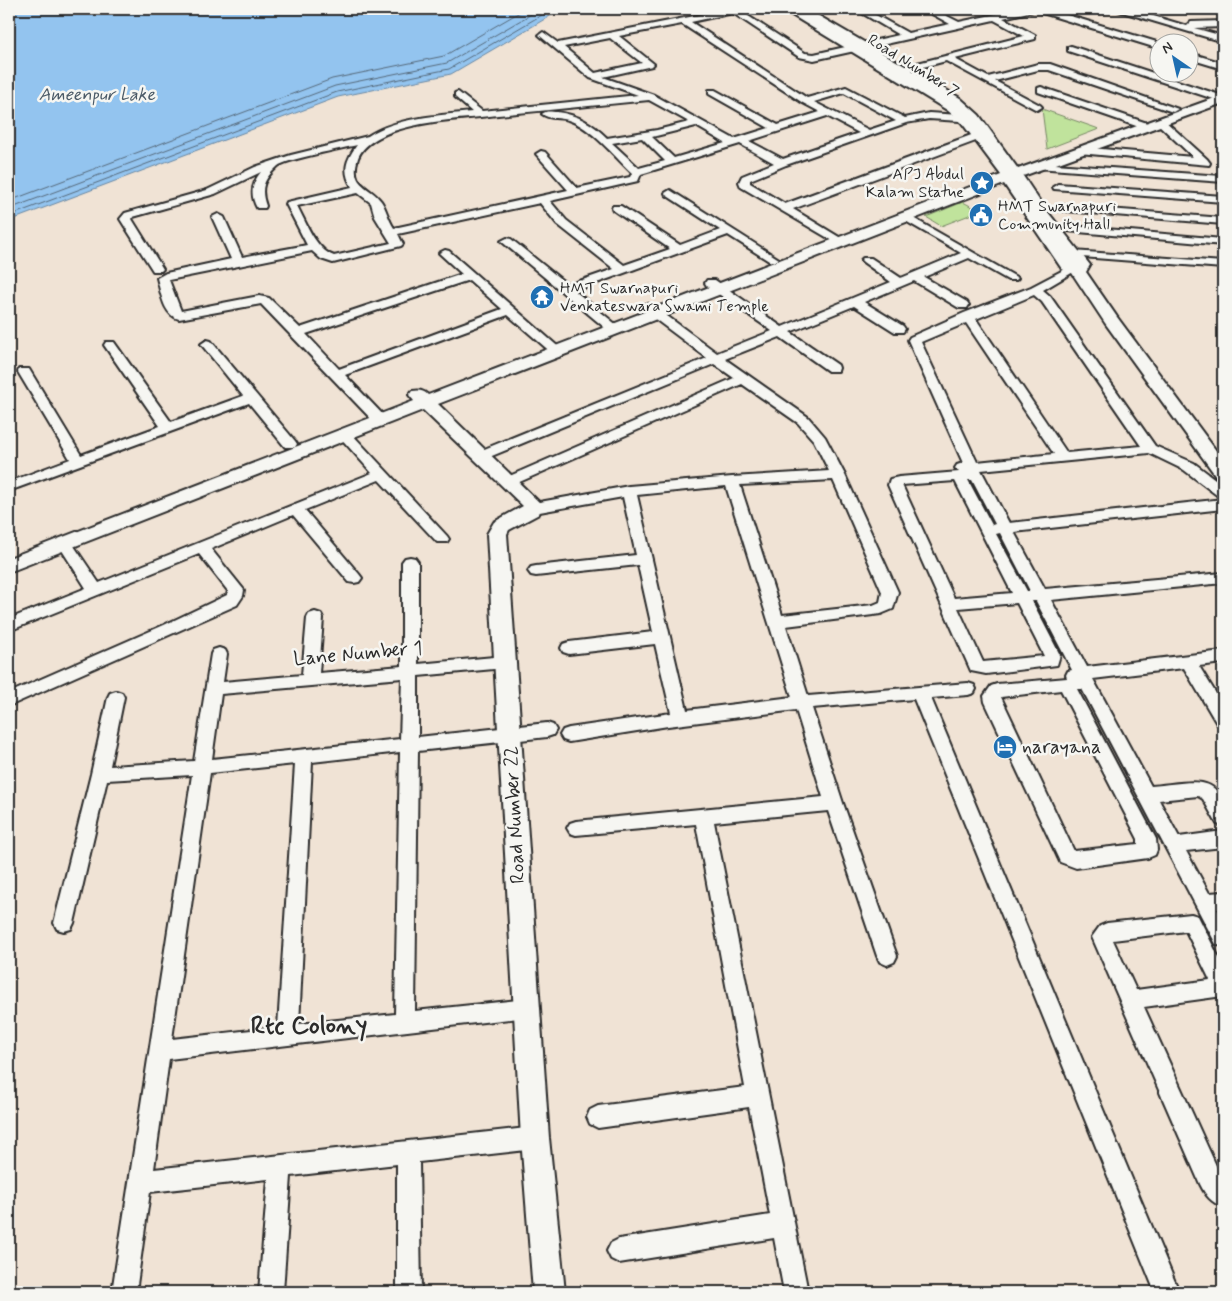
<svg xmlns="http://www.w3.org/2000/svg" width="1232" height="1301" font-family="Mynerve,sans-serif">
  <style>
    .green { fill: #c0e39c; stroke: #768764 }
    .water { fill: #93c4ef; stroke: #6987a1 }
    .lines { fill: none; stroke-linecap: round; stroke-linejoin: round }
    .shore { stroke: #556879; stroke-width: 1 }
    .minor-casing { stroke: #2b2b2b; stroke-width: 4 }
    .tertiary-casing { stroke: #2b2b2b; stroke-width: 4 }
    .minor { fill: #f6f6f2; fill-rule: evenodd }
    .tertiary { fill: #f6f6f2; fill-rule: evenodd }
    .labels { text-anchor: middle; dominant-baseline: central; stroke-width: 5; stroke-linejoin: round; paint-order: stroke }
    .far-street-label { font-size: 16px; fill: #2b2b2b; stroke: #f6f6f2 }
    .far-poi-label { font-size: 16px; fill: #2b2b2b; stroke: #f6f6f2; text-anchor: start }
    .far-water-label { font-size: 18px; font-style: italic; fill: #4a5966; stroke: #f6f6f2 }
    .street-label { font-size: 20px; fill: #2b2b2b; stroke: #f6f6f2 }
    .poi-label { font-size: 20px; fill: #2b2b2b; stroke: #f6f6f2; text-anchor: start }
    .near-neighbourhood-label { font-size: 25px; font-weight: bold; fill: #2b2b2b; stroke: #f6f6f2 }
  </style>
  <rect width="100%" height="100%" fill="#f0e3d5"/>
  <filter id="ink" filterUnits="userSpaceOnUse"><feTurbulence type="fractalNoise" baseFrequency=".02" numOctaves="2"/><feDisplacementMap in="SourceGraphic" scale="10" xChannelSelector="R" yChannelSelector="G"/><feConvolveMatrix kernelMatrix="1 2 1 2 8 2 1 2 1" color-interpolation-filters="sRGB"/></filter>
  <g filter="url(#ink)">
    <path class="green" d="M1042,109L1099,129L1047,149Z
      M963,202L980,211L941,226L926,217Z"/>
    <path class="water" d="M9,9H562L451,74L338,97L9,221Z"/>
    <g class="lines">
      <path class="shore" d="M9,201L332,79L444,56L525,9
        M9,209L335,86L447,63L540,9
        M9,216L337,92L449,69L552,9"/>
      <g class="minor-casing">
        <path id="minor" d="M730,9H746L742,12L805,53L814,54L899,35L855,9H865L908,33L950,24L923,9H933L959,22L1020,9H1034L1033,11L1003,18L1035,35V39L955,59L988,77L1038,64H1050L1178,109L1173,112L1170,111L1049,70H1038L995,81L1040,105L1042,107L1037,110L946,61L893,75L888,72L890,70L1024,36L994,20L814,60L799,57L733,13L691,22L807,98L846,87L905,118L929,113L975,116L980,119L975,122L929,119L906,123L786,165L750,180V183L785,204L974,134L987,132L992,135L793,209L844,240L846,242L840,245L741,187L739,182L742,176L774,163L740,144L641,174L638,181L550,201L566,220L624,265L670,249L613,210L612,208L613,206H621L680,245L720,230L666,195L665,193L670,190L779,259L773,262L769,261L728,235L575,291L618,326L620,329L614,333L610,332L501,241L507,238L511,239L568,285L614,269L557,224L540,203L398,234L403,244L401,246L333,263L321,259L312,251L169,280L181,311L259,296L269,298L300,328L462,274L439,253L445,250L449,251L563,351L561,354H553L508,315L345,375L386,418L388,421L381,425L376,424L261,304L179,319C163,315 161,292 157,278L166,273L231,259L212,217L218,214L224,217L242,257L307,245L286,204L287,202L352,187C342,171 346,160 357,145C344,148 285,160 278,166C265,178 259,187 266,206L265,208H257C250,195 251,184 261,172L215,194L133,217L132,219L163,269L161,271H153L120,219L125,213L207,190L255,167L291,155L368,136C394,118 440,115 472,112L455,97V93L458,92L482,111L638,95L590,78L539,35L543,32L558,43ZM682,24L803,103L820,112L778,125L715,90H709V94L769,128L734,139L654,95L603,77L652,66L654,64L619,36ZM610,38L642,63L595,73L564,47ZM844,93L896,121L869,130L814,102ZM649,100L689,122L657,130L607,138C592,123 578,115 557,112C551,112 547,110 542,114C549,120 560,117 568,120C591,127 614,156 632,173L630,177L577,188L545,152L541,151L536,154L568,190L394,228C388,219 386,208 381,201C369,185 349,186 358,158C363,144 383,134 397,130C429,120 465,119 498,115C549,110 599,105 649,100ZM827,116L859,133L783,159L749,141ZM696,126L725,143L674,158L652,137ZM642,138L665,161L639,168L612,143ZM358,193L371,203L375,217L391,243L334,256C315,249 306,222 297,206ZM469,280L502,309L339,369L306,334Z
          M1035,9H1047L1160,43V49L1036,11Z
          M1118,9H1130L1187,26L1191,22L1223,21V27L1194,28L1223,36V42L1119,11Z
          M1071,46L1223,96V102L1068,51V47Z
          M1190,53L1223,63V69L1190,59Z
          M1041,87L1150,124L1151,126L1150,128H1142L1038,92V88Z
          M1160,118L1163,119L1207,159L1210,163L1209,165L1079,153L1074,150L1079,147L1193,157L1157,123L1155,121Z
          M1041,163L1222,176L1223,182L1037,168L1036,166Z
          M1058,184L1223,196V202L1054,189L1053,187Z
          M1058,205L1223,218V224L1054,210L1053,208Z
          M906,214L1018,278L1016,280H1008L969,258L924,277L967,302L969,305L967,308H959L914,281L864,302L903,326L905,329L903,332H895L854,306L790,332L838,365L839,368L838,371H828L780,337L725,359L808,417L825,437L845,475L898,592L893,609L881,614L786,626L808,696L968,683L974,685L976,689L974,693L968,695L931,698L1178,1289L1177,1292H1155L914,699L812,708L843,803L897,956L894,962L887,965L880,962L877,956L828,811L714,822L808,1292H784L774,1238L619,1263L611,1259L607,1251L611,1243L619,1239L770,1215L749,1107L598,1128L590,1124L587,1117L590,1110L598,1106L745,1087L696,824L576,835L570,833L567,828L570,823L576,821L823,797L796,710L668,726L569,742L563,740L560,735L563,730L569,728L671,713L655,644L569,654L563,652L561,648L563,644L569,642L653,632L638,565L536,576L531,575L528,571L531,567L536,566L636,555L623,497L534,513L529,511L527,508L529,505L534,503L629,486L732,477L829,471L814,441L798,423L742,384L515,484H505L503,481L505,478L734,378L714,364L487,458H477L475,455L477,452L707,358L643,310L641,307L643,304H651L717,353L772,331L707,286L705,283L707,280H715L782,327L891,282L863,262L861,260L863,258H871L901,278L961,253L902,219L900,217L902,215ZM833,480L882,592L880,602L873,605L782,615L740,485ZM726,486L792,697L687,710L637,495Z
          M1060,225L1223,239V245L1056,230L1054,228Z
          M1073,251L1223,262V268L1069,256L1067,254Z
          M1071,266L1077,269L1075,271L1043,290L1050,296L1155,446L1194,463L1223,485V497L1218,496L1184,470L1149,453L981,470L1009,523L1223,499V509L1014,532L1045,589L1223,573V583L1051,600L1087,667L1223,651V663L1199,666L1223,705V725L1217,724L1184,668L1093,679L1151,786C1192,783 1227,769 1223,826L1217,824L1203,799L1198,796L1159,800L1179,837L1223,831V847L1186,851L1209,893L1223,892V908L1217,909L1223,919V947L1216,944L1082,689H1077L1156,839L1157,850L1155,855L1148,858L1076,868L1060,862L985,702L984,696L991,686L997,684L1067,678L1066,675L1068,671L1072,670L1036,601H1032L1060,655L1057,665L986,674L971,671L888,485L890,479L899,477L959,472L955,468L957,465L963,463L908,340L910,337L964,313L1031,287ZM1034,295L1042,302L1141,446L1067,453L976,319ZM966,323L1054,454L977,462L921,342ZM968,480H972L995,524L992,525ZM955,481L1012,593L954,598L902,485ZM1000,533L1030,591H1027L996,534ZM1017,603L1044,656L983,662L958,608ZM1061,690L1138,839V844L1074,851L1001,697Z
          M207,340L211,341L295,441L297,444L295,447H285L249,403L9,491V482L70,459L18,372L19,369H29L81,455L160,426L104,345L106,342H114L171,422L243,396L201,344Z
          M345,431L350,432L447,536L449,539L447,542H437L379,480L305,510L359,574L362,578L359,582L354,583L349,582L293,515L211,549L244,590L243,596L237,605L9,706V693L164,625L227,595L228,591L199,554L9,631V619L86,588L58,544L60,540H70L99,583L372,473L338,435Z
          M410,557L415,558L418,562V664L505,656L511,658L513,662L511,666L505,668L418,676V737L547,723L553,725L556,730L553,735L547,737L418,751L415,1011L527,999L534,1001L537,1008L534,1015L527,1017L169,1059L154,1169L535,1127L543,1130L546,1138L543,1146L535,1149L419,1162L421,1292H397V1164L291,1176L283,1292H259L268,1179L150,1192L136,1292H112L192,775L107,780L74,923L71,929L64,931L57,929L54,923L91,774L108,697L110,693L116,691L122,693L124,697L110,766L194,761L211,654L213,650L219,648L225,650L227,654L223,682L302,675L307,618L309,614L315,612L321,614L323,618L319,673L402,666V562L405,558ZM402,678L400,739L212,759L221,694ZM400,752L395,1014L299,1024L312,762ZM295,764L278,1027L172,1039L210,773Z
          M1191,914L1198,916L1223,966V996L1144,1007L1223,1181V1207C1211,1202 1206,1196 1200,1184L1092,937L1100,926L1107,923ZM1186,931L1210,980L1136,990L1113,940Z"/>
      </g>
      <g class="tertiary-casing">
        <path id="tertiary" d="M782,9H807L960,98L979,115L1018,169L1223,95V103L1023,176L1043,206L1090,265L1086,272L1117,317L1223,460V478L1216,476L1105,323L1072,273L1062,269L1004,184L438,404L542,505L539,514L509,530L507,534L549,1138L565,1292H533L521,1138L487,534L494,522L523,506L423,410L9,572V558L414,401L409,395L412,391C419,390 423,390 428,395L1001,175L962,123L947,110Z"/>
      </g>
      <use href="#minor" class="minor"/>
      <use href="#tertiary" class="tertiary"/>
    </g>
  </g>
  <defs>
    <g id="sight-disc" transform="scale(1.25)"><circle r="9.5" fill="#1f6fb2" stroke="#f6f6f2"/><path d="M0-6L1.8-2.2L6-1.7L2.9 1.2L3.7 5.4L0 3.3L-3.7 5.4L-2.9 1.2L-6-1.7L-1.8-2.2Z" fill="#fff"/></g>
    <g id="civic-disc" transform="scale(1.25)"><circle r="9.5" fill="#1f6fb2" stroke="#f6f6f2"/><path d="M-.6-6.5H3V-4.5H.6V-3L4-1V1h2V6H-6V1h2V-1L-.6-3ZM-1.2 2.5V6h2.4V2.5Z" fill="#fff"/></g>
    <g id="temple-disc" transform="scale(1.25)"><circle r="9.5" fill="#1f6fb2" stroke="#f6f6f2"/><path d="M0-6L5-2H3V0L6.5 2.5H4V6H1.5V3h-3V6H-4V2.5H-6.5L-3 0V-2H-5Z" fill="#fff"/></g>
    <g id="hotel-disc" transform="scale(1.25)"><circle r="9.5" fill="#1f6fb2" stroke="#f6f6f2"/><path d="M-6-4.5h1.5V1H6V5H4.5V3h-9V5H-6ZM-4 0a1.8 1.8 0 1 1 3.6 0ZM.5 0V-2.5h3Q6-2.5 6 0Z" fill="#fff"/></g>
  </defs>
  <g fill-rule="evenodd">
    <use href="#sight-disc" x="982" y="183"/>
    <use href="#civic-disc" x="981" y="215"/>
    <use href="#temple-disc" x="542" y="297"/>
    <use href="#hotel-disc" x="1005" y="747"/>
  </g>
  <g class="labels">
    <g class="far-street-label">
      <text transform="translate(913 66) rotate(32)">Road Number 7</text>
    </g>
    <g class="far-poi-label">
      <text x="964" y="174" text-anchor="end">APJ Abdul<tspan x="964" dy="18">Kalam Statue</tspan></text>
      <text x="998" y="206">HMT Swarnapuri<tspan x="998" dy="18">Community Hall</tspan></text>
      <text x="560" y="288">HMT Swarnapuri<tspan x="560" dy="18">Venkateswara Swami Temple</tspan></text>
    </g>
    <g class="far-water-label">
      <text x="97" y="95">Ameenpur Lake</text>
    </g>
    <g class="street-label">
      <text transform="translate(358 654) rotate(-5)">Lane Number 1</text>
      <text transform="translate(515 815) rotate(-93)">Road Number 22</text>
    </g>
    <g class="poi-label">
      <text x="1022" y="747">narayana</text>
    </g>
    <g class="near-neighbourhood-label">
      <text x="309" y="1026">Rtc Colony</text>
    </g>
  </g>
  <rect width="1232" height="1301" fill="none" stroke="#f6f6f2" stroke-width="30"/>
  <rect x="15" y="15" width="1202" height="1271" fill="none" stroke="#2b2b2b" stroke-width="2" filter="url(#ink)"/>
  <g transform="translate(1174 58) rotate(326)"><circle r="24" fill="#f6f6f2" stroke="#a5a5a2"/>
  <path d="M0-4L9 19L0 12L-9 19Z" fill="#1f6fb2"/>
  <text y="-8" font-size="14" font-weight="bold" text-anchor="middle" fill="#2b2b2b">N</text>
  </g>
</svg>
